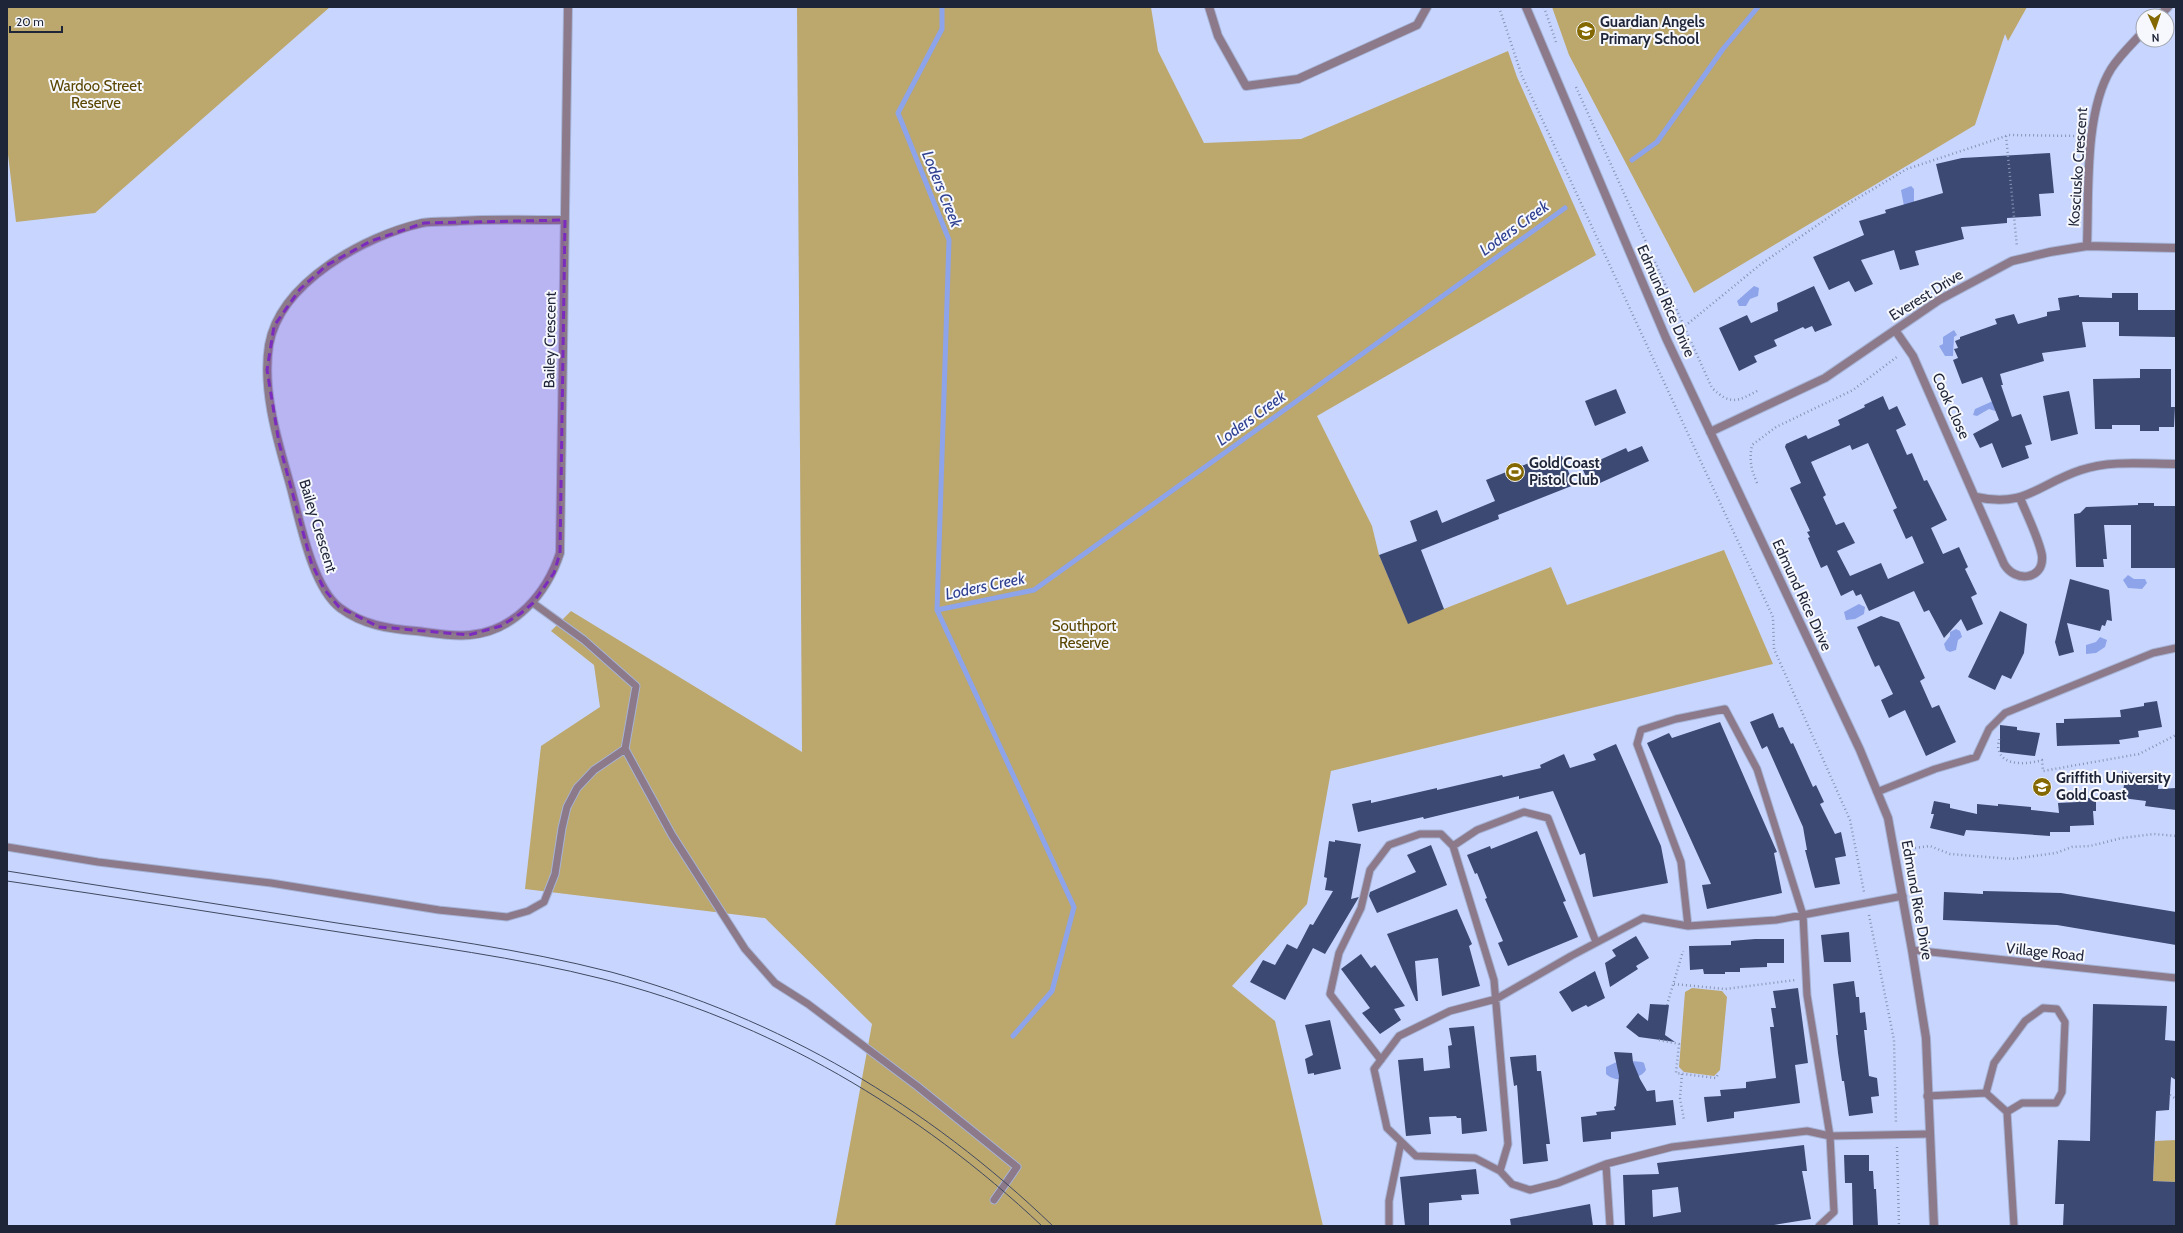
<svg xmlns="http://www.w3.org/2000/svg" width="2183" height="1233" font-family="Cabin,sans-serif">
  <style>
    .green { fill: #bca76d }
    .water { fill: #8da3ea }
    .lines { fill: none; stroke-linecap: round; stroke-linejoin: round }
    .stream { stroke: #8da3ea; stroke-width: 5 }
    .building { fill: #3c4973; fill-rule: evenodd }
    .lane-casing { stroke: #a6b3d7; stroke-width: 9 }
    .street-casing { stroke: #a6b3d7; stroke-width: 10 }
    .path { stroke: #8893b4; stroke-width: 2.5; stroke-dasharray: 1 3; stroke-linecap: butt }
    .lane { stroke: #8c7989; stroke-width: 7 }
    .street { stroke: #8c7989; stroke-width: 8 }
    .tram { stroke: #414960; stroke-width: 1 }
    .marked { fill: #7b2cbf; fill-opacity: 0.2; stroke: #7b2cbf; stroke-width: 3; stroke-dasharray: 8 5; stroke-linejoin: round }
    .labels { text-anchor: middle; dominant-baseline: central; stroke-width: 4; stroke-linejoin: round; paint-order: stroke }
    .poi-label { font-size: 15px; font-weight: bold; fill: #1f2538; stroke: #f6f8fd; text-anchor: start }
    .park-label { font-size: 15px; fill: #5a4602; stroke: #f6f8fd }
    .street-label { font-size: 15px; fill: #1f2538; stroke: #f6f8fd }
    .water-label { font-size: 16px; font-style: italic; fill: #2f4091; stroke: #f6f8fd }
  </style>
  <rect width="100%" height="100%" fill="#c8d6ff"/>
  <path class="green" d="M7,7H330L95,213L16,222L7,146Z
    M797,7H1151L1158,51L1204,143L1301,139L1508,51L1517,77L1596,255L1317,416L1372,526L1379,555L1408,623L1551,567L1567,605L1724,550L1773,664L1331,771L1307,904L1232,986L1275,1021L1323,1226H835L872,1024L765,918L525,889L541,746L600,707L594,665L551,631L571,611L802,752Z
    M1552,7H2027L2008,41L2005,34L1975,125L1694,293L1569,55Z
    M1692,988L1722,991L1727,997L1720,1070L1714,1076L1684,1072L1679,1067L1685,992Z
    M2176,1140V1182L2153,1181L2155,1141Z"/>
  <path class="water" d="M1911,186L1914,189V202L1904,206L1901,190Z
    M1754,286L1759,288L1758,296L1750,299L1746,306H1739L1737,301Z
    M1954,330L1957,335L1954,337L1953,356H1945L1939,346L1943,344V337Z
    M1993,401L1997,408L1995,411L1989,409L1977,416L1973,415L1975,409Z
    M2128,575L2134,579H2145L2147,583L2142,589L2128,588L2123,580Z
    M1859,604L1865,607L1864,614L1855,619L1846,620L1844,612Z
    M1956,629L1960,631L1962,637L1958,640L1956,650L1950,652L1946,650L1944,644L1950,636V632Z
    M2100,637L2107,640L2105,647L2096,653L2086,654V645L2096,642Z
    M1621,1060L1642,1062L1644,1063L1646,1070C1639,1081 1615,1083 1606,1074V1067Z"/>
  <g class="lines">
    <path class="stream" d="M942,7V29L898,113L949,240L937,610L1074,907L1052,991L1013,1036
      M1632,160L1657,142L1723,49L1758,7
      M937,610L1034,590L1565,208"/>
  </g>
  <path class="building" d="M2050,153L2054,193L2039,194L2041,216L2007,218V223L1961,227L1964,239L1915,251L1919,265L1900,270L1894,250L1861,260L1873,284L1855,292L1849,281L1829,290L1813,257L1864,235L1859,221L1886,213L1885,210L1943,193L1936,164L1962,158Z
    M1814,286L1832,325L1815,332L1812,326L1805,329L1803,327L1774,340L1777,346L1754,356L1757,362L1739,371L1719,328L1747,315L1751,323L1778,311L1777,303Z
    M2112,293H2138V310H2176V337L2119,336V322H2082L2086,347L2042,353L2044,361L2000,374L2003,385H2001L2012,417L2021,414L2032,444L2025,446L2029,458L2002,468L1992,443L1980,448L1973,434L1999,420L1982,377L1962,384L1953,360L1958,358L1954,349L1958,348L1955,341L1960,339V337L1997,324L1995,319L2014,314L2018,324L2047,316V312L2060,310L2058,298L2079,295V297L2112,298Z
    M2140,369H2171V407H2175L2174,427H2159V431H2140V425H2112V429H2095L2093,379L2140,378Z
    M1616,389L1626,413L1595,426L1585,401Z
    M2069,391L2078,434L2051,441L2043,396Z
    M1883,396L1889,410L1897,406L1906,425L1896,430L1907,455L1912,453L1924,481L1927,480L1947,520L1931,528L1943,554L1959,547L1968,567L1965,569L1977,594L1971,597L1983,624L1967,631L1961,619L1944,638L1929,610L1924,612L1914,591L1869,611L1861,594L1856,596L1853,590L1841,596L1827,565L1821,568L1808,538L1810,537L1807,532L1810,531L1790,488L1801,483L1785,447L1786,444L1806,435L1808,439L1840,425L1838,420L1865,407L1864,405ZM1868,443L1897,508L1893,510L1906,539L1912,536L1924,563L1888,579L1881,563L1850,576L1837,551L1855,543L1844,522L1836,525L1823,497L1826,495L1811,462L1850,445L1852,450Z
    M1642,446L1649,461L1591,487L1582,468L1626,448L1628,452Z
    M1562,456L1574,485L1498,515L1499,519L1421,550L1444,609L1408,624L1379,555L1417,541L1410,521L1437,510L1442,523L1495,501L1486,480L1529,463L1531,469Z
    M2138,503H2154V506H2176V568H2131V525H2104L2107,559H2103L2104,567H2076L2074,514L2080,513L2086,507L2138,505Z
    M2070,579L2109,590L2112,621L2107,620L2105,626L2102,625L2100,631L2067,623L2074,652L2059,656L2055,642Z
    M2000,611L2027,624L2024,653L2011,679L2002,675L1995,690L1968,677Z
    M1881,616L1899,622L1925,678L1920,681L1932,708L1939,705L1956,742L1926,756L1905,710L1889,718L1881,700L1893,694L1879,665L1875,667L1857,627Z
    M2157,701L2162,727L2138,731L2139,737L2119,740L2120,744L2057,746L2056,723H2064V719L2121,717L2120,710L2144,706V703Z
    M1773,713L1779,728L1783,727L1791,744L1793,743L1813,787L1816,785L1824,802L1820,804L1835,834L1841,832L1846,856L1835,858L1840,884L1815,888L1805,850H1807L1803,827L1767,746L1762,749L1750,722Z
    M1720,722L1777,852L1774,853L1782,893L1707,909L1702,885L1711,884L1647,743L1669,733L1672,738Z
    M2000,725L2017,727V730L2040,733L2035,756L2000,752Z
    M1616,744L1661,846L1668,883L1593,897L1585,853L1580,855L1553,791L1519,799V796L1424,819L1423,817L1358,832L1352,804L1371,800V803L1437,788V790L1502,775L1503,777L1541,768L1540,765L1564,754L1570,768L1596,760L1593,754Z
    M2122,771L2159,778L2158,789L2176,788V810L2145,806L2146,801L2122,798L2124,785H2121Z
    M2079,798H2096V811H2093L2094,825L2070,826V832H2050V836L1966,830L1964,836L1930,828L1934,814H1931L1934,801L1950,804V808L1977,814V804L1998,806V804L2031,807V810L2059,813L2058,803L2078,802Z
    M1537,831L1566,901L1563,902L1578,937L1508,966L1498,943L1503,941L1485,899L1487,898L1477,873L1475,874L1467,855L1490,846L1491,849Z
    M1335,840L1361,844L1351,899L1359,897L1325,954L1313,948L1285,1000L1250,982L1263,960L1275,965L1287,944L1297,949L1310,924L1313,925L1333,891L1325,890L1327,878L1324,877L1329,841L1335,842Z
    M1431,845L1447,885L1377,913L1369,896L1370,892L1416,872L1407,855Z
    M1983,891L2061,893L2176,912V945L2057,925L1943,920L1944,892L1983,894Z
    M1457,909L1472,944L1469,946L1480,986L1442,996L1438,958L1415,961L1418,1001H1416L1387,934Z
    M1849,932L1851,962H1824L1821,935Z
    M1636,936L1649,958L1636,966L1638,969L1610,987L1605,963L1616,956L1612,950Z
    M1755,939H1784V963H1767V967L1740,968V972H1725V974H1704L1703,969L1690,970L1689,946L1731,945V941Z
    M1361,954L1371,968L1375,965L1405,1006L1394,1009L1401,1020L1380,1034L1362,1013L1370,1008L1341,969Z
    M1595,971L1605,998L1588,1007L1586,1005L1572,1012L1559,992Z
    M1854,981L1856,997H1859L1860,1013L1865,1012L1867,1030H1864L1869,1076L1877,1078L1879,1096L1871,1097L1873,1113L1849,1116L1844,1081H1842L1838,1053L1836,1035H1838L1833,984Z
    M1798,988L1808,1063L1795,1065L1800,1103L1734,1112V1118L1707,1122L1704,1097L1721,1096L1720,1090L1746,1088V1082L1776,1078L1770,1027H1774L1771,1008H1776L1773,991Z
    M1650,1004L1669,1005L1665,1035L1675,1042L1639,1037L1626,1027L1638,1013L1648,1021Z
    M2093,1004L2167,1006L2165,1040L2176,1041V1080L2171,1077L2169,1110L2156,1111L2153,1181L2176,1182V1226H2063L2064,1204H2055L2058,1140L2090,1141Z
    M1330,1020L1341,1069L1314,1075V1073L1308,1074L1305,1059L1313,1055L1305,1025Z
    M1474,1026L1487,1131L1462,1134L1461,1118H1457L1456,1116L1429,1117L1431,1134L1406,1136L1398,1060L1423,1058L1424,1071L1450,1068L1448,1046L1452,1045L1449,1028Z
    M1614,1052L1632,1053L1633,1062L1640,1079L1647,1091L1655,1090L1656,1102L1673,1100L1676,1125L1611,1132V1139L1583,1142L1581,1117L1597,1115L1596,1112L1615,1110L1614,1107L1616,1106L1619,1076Z
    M1536,1055L1537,1071H1541L1550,1144H1546L1548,1161L1523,1164L1517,1085L1514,1086L1510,1057Z
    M1804,1145L1807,1171H1802L1811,1219L1768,1226H1625L1623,1175L1659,1174L1657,1163ZM1678,1187L1681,1212L1653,1217L1652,1190Z
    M1844,1155H1869V1171H1873L1874,1189H1876L1878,1226H1853L1852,1183H1845Z
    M1476,1169L1479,1194L1461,1195L1462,1200L1429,1203V1226H1405L1400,1177Z
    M1590,1204L1593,1226H1511L1510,1219Z"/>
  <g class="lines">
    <g class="lane-casing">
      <path id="lane" d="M533,603L584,640L636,686L625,749L672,835L745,949L775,983L808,1004L917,1086L1017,1167L994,1200
        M1877,792L1935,769L1976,757L1989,729L2005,713L2153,653L2176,648
        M7,847L98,862L271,883L439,910L507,917L528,911L544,902L555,874L562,828L567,807L577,788L594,770L625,749
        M1903,896L1776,920L1688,926L1643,918L1571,956L1496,999L1450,1011L1399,1036L1374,1069L1387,1128L1416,1156L1475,1158L1500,1171L1512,1184L1530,1190L1558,1183L1606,1164L1672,1147L1807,1131L1830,1136L1929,1134
        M1688,926L1681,862L1637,744L1641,730L1676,719L1725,709L1757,769L1803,915L1807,995L1830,1136L1834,1212L1819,1226
        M1912,950L2176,978
        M1381,1060L1330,994L1339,953L1361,908L1370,870L1389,845L1420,834H1441L1453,846
        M1986,1093L1994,1063L2025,1021L2043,1008L2057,1009L2065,1022L2062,1092L2056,1103H2022L2007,1112
        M1927,1096L1986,1093L2007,1112L2014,1226
        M1606,1164L1610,1226
        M1500,1171L1508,1144L1494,980L1453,846L1477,830L1524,812L1548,818L1596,942
        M1389,1226V1201L1401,1142"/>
    </g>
    <g class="street-casing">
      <path id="street" d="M1209,7L1218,36L1246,86L1298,79L1417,25L1427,7
        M1526,7L1666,338L1860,750L1888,818L1912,950L1926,1038L1934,1226
        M2159,16L2168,7
        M565,220C530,220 494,219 458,221C447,222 434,221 422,223C365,236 280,282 269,345C262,390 277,439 289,481C299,516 311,586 340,608C363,625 389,629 416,631C433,633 453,637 470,635C515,631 547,593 560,553L568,7
        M2087,246C2089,194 2084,113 2111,69C2120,55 2132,44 2143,32
        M1895,330L1913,356L2004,564C2015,583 2044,580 2042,556C2040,541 2026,513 2020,498
        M1710,432L1825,378L1939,300L2012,261L2050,252L2087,246L2176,248
        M1976,497C2026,508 2038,484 2081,470C2110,460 2145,464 2176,464"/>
    </g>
    <path class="path" d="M1499,7L1522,76L1773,617L1774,649L1850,820L1864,892
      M1544,7L1556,42
      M1576,87L1712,388C1731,406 1738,401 1759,390
      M2006,136L2017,247
      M1685,326L1761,264L1848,204L1907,169L2009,135L2080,136
      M1757,483C1751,469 1749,460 1752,445L1776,427L1853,390L1898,356
      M1999,739C1999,742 1997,748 1999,751C2004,767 2030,764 2042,760L2043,771L2139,754L2176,735
      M1915,848L1930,846L1950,854L2012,859L2056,853L2072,847L2090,846L2122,838L2154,834L2176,836
      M1869,915L1894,1040L1896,1124
      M1674,984L1725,989L1796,980
      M1667,1005L1683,951
      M1659,1040L1679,1044L1676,1073L1716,1078L1718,1074L1717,1073
      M1682,1074L1680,1098L1684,1120
      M2170,1095L2176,1099
      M1897,1147L1899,1226"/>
    <use href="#lane" class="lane"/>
    <use href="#street" class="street"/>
    <path class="tram" d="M7,871C117,888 227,906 337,923C429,937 521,949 611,972C780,1018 927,1105 1053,1226
      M7,881C118,897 228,915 339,932C427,946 516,957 603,979C769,1021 918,1109 1042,1226"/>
  </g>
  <path class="marked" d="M565,220L560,553L554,573L533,603L520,614L501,626L469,635L379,627L339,607L324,589L311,562L279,443L267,370L274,326L300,289L327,265L371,241L424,223Z"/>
  <defs>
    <g id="school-disc" transform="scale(1)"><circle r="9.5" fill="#846801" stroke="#f6f8fd"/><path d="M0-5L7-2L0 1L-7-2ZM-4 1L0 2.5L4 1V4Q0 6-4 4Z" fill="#fff"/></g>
    <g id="stadium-disc" transform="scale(1)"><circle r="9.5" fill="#846801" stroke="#f6f8fd"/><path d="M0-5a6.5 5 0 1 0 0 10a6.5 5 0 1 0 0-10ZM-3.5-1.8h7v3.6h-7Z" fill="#fff"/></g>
    <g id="university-disc" transform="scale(1)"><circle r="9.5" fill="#846801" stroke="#f6f8fd"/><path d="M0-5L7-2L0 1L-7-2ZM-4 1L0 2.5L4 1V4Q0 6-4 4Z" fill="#fff"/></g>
  </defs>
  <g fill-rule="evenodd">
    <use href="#school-disc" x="1586" y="31"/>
    <use href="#stadium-disc" x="1515" y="472"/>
    <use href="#university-disc" x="2042" y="787"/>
  </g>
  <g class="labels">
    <g class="poi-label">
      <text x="1600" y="22">Guardian Angels<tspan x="1600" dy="17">Primary School</tspan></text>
      <text x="1529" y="463">Gold Coast<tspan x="1529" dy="17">Pistol Club</tspan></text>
      <text x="2056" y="778">Griffith University<tspan x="2056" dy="17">Gold Coast</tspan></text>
    </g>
    <g class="park-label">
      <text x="96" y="86">Wardoo Street<tspan x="96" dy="17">Reserve</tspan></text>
      <text x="1084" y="626">Southport<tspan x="1084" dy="17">Reserve</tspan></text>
    </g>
    <g class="street-label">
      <text transform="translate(2078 167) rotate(-86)">Kosciusko Crescent</text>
      <text transform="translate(1926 295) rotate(-32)">Everest Drive</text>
      <text transform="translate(1666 301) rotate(66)">Edmund Rice Drive</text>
      <text transform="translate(550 340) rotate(-89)">Bailey Crescent</text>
      <text transform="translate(1951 406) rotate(66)">Cook Close</text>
      <text transform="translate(318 526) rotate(73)">Bailey Crescent</text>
      <text transform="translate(1802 595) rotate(65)">Edmund Rice Drive</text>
      <text transform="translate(1917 900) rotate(80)">Edmund Rice Drive</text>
      <text transform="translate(2045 952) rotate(6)">Village Road</text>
    </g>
    <g class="water-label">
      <text transform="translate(942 189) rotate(68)">Loders Creek</text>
      <text transform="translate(1514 228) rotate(-36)">Loders Creek</text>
      <text transform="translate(1251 418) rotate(-36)">Loders Creek</text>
      <text transform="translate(985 586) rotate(-12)">Loders Creek</text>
    </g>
  </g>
  <rect width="2183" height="1233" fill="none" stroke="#1f2538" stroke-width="16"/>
  <g transform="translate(2155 28) rotate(177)"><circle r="19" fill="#f6f8fd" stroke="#a0a4ae"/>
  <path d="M0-3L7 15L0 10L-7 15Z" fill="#846801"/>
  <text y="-6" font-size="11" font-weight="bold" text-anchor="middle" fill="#1f2538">N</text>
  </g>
  <path d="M10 26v6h52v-6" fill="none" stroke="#1f2538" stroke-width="2"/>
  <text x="16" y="26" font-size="12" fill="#1f2538" stroke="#f6f8fd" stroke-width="3" paint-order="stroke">20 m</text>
</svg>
